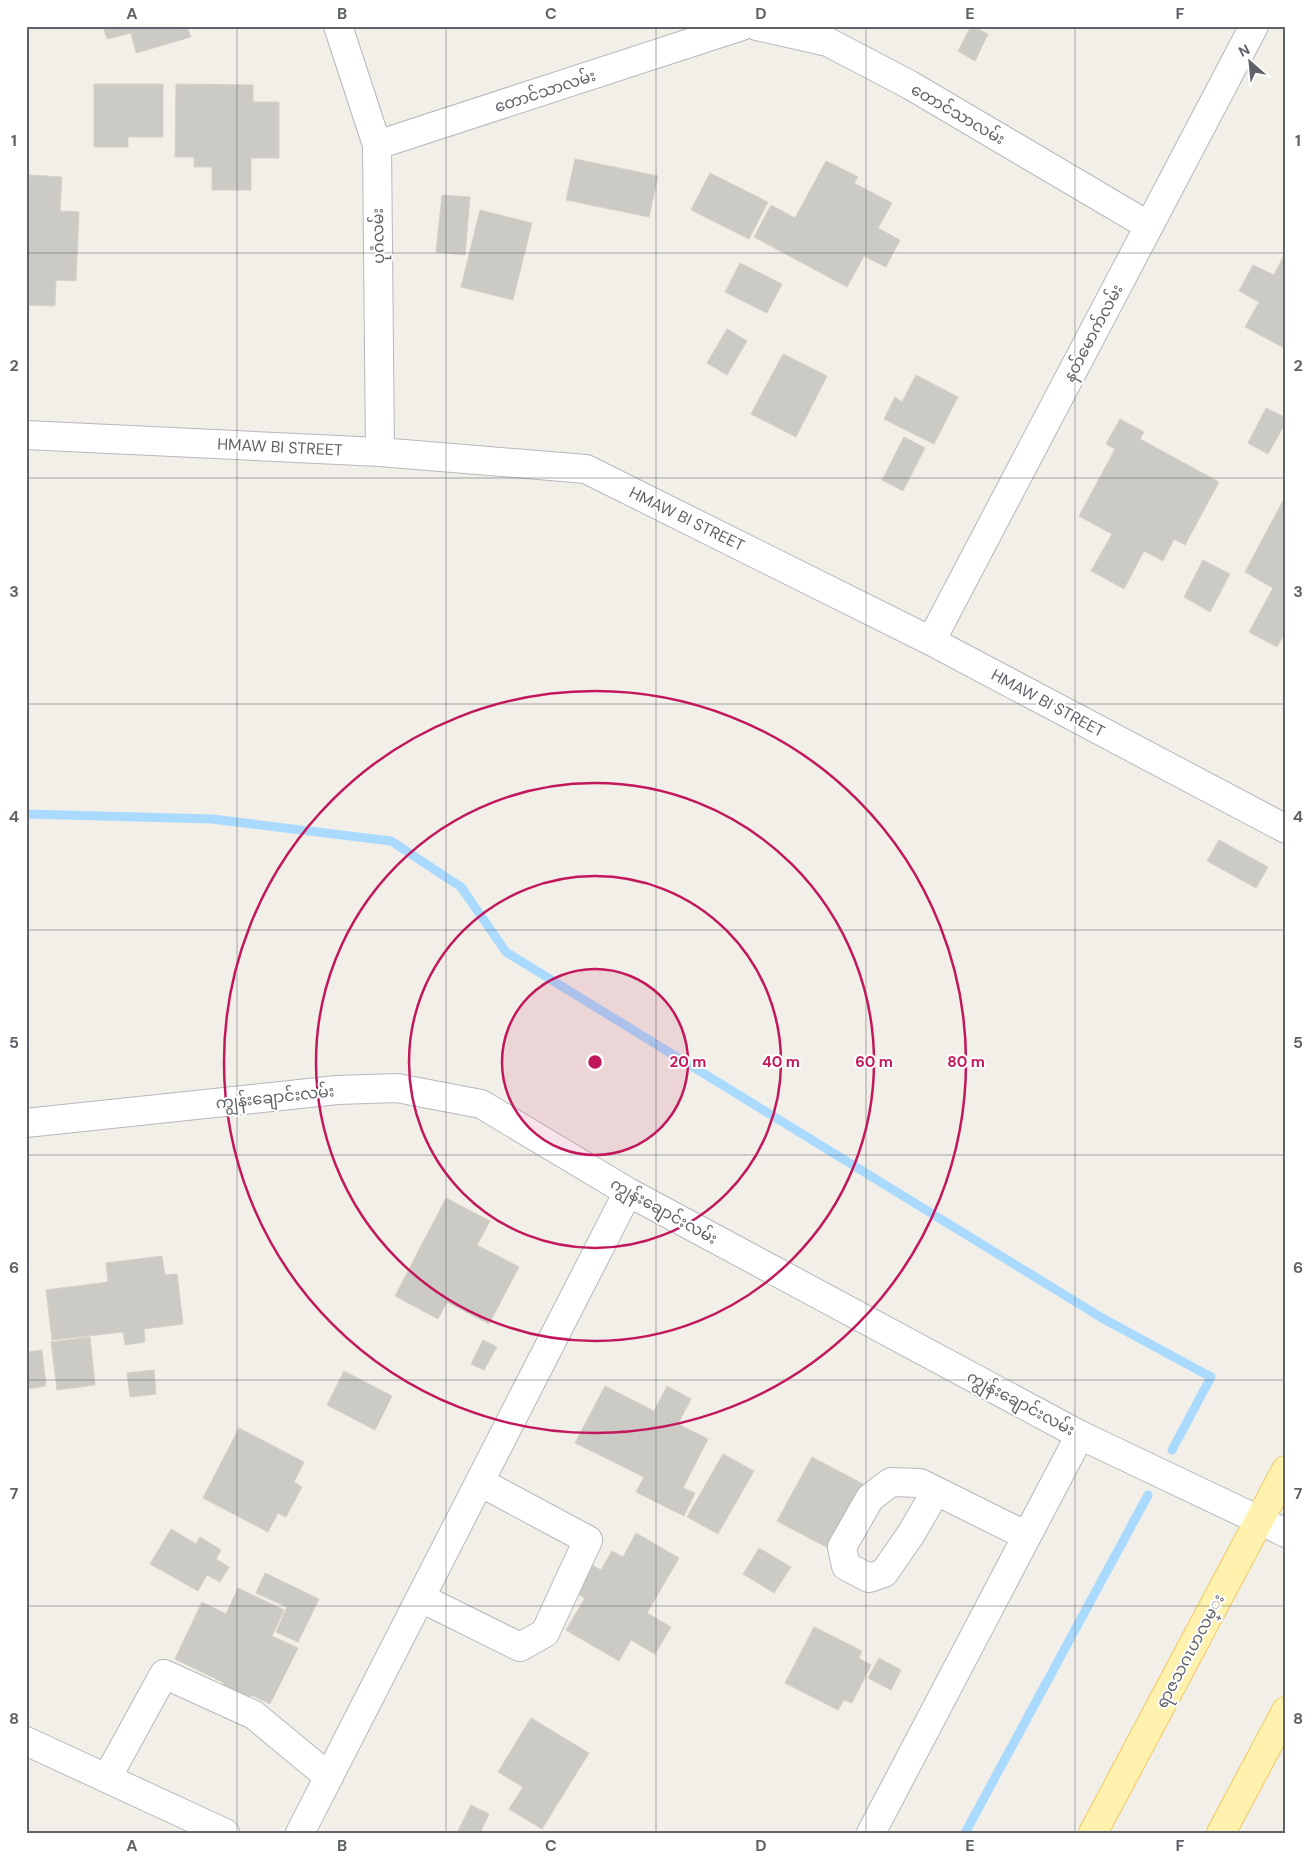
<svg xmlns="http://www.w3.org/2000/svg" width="1312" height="1859" font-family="'DM Sans','Noto Sans Myanmar',sans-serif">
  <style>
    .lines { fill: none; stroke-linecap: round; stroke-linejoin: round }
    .stream { stroke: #aadaff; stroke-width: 9 }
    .building { fill: #cccac5; stroke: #d6d1c6 }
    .minor-casing { stroke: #b5b8bc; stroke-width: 30 }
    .major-casing { stroke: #f2c960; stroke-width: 30 }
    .minor { stroke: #fff; stroke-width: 28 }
    .major { stroke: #fff2af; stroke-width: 28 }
    .grid { fill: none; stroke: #5f6368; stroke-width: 1; stroke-opacity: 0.55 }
    .ring { fill: none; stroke: #c2185b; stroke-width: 2.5 }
    .labels { text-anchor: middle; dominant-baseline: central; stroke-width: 4; stroke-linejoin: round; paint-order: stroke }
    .street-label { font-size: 16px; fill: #5f6368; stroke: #fff }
    .centre { fill: #c2185b; stroke: #fff; stroke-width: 2.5 }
    .ring-label { font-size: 15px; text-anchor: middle; font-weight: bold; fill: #c2185b; stroke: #fff; stroke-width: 4; stroke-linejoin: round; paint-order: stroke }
    .neatline { fill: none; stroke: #5f6368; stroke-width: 2 }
    .grid-label { font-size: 16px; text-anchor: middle; font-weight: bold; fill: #5f6368 }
  </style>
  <rect width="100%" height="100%" fill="#f1efe8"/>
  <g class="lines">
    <path class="stream" d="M26,814L212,819L391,841L461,887L506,952L1102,1318L1211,1377L1172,1450
      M965,1833L1148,1495"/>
  </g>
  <path class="building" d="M103,26H187L191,37L136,53L131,33L107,39Z
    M971,26L988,34L975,61L958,51Z
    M94,84H163V137H128V147H94Z
    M176,84L253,85V102H279V158H251V190H212V167H194V157H175Z
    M575,159L658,176L649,217L566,200Z
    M826,161L858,177L854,183L892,203L878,228L900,240L886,267L864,256L847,287L754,237L771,205L795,218Z
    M710,173L768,202L749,239L691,210Z
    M29,175L62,177L60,211L79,212L76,281L56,280L55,306L26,305V211Z
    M442,195L470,197L465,255L436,252Z
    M480,210L532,223L513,300L461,287Z
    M1285,253H1286V349L1245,327L1259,302L1239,291L1253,265L1274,275Z
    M740,263L782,284L767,313L725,292Z
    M727,329L747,341L727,375L707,363Z
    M783,354L827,376L796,437L751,414Z
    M916,375L958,397L934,444L884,419L895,397L902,402Z
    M1266,408L1286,418V422L1268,454L1248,443Z
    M1120,419L1144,432L1140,439L1219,482L1185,545L1174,539L1163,561L1144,551L1124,589L1091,571L1112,534L1079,516L1115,449L1106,444Z
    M904,437L925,448L903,491L882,480Z
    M1285,497L1286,631L1277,647L1249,632L1273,588L1245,572Z
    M1203,560L1230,574L1210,612L1184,597Z
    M1219,840L1268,867L1256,888L1207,861Z
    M446,1198L490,1221L477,1245L519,1267L489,1324L447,1302L438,1319L395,1296Z
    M162,1256L165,1275L177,1274L183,1324L144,1329L145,1342L125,1345L123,1332L52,1340L46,1290L108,1282L106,1263Z
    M90,1337L95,1385L57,1390L51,1342Z
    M483,1340L497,1347L484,1370L471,1364Z
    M42,1350L46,1386L26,1389V1352Z
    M154,1370L156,1394L130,1397L127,1373Z
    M344,1371L392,1396L375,1430L327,1405Z
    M605,1386L654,1411L667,1386L691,1399L678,1424L708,1439L683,1488L695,1493L684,1516L636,1492L644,1477L575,1443Z
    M239,1428L304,1462L294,1482L302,1487L286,1517L278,1513L268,1532L203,1498Z
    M723,1454L754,1471L718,1534L687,1517Z
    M812,1457L863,1484L828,1548L777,1521Z
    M171,1529L196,1544L200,1537L221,1550L216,1559L229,1567L220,1582L207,1575L198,1591L150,1564Z
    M636,1533L679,1558L647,1613L671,1627L655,1654L631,1640L619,1661L566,1630L585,1598L569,1589L585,1561L601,1570L612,1551L623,1557Z
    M759,1548L791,1567L774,1593L743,1574Z
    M265,1573L319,1599L298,1642L276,1632L287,1607L256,1593Z
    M238,1588L284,1610L272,1636L298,1648L270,1704L251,1695L238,1720L212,1707L224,1683L175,1659L202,1602L226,1614Z
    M814,1627L862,1651L859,1658L871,1665L852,1703L844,1700L838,1710L785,1683Z
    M879,1658L901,1670L891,1690L868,1678Z
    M531,1718L589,1753L542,1829L509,1809L523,1787L498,1772Z
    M471,1805L489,1814L480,1833H457Z"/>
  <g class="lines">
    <g class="minor-casing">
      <path id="minor" d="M338,26L377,145L380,452
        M757,26L828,42L910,85L1149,226
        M377,145L742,26
        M26,435L380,452L586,469L931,641L1286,829
        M931,641L1254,26
        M26,1123L337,1090L397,1088L481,1104L628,1192L1080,1435L1286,1533
        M936,1491L911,1534L884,1573L869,1578L846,1566L842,1547L870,1498L891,1482L920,1483L1027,1536
        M421,1598L520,1647L545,1633L588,1540L480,1482
        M26,1741L225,1833
        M107,1778L164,1674L254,1715L329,1777
        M300,1833L628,1192
        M871,1833L1080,1435"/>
    </g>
    <g class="major-casing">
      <path id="major" d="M1093,1833L1286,1470
        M1221,1833L1286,1711"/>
    </g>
    <use href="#minor" class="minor"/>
    <use href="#major" class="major"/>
  </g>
  <path class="grid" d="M237,26V1833M446,26V1833M656,26V1833M866,26V1833M1075,26V1833M26,253H1286M26,478H1286M26,704H1286M26,930H1286M26,1155H1286M26,1380H1286M26,1606H1286"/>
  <circle cx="595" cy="1062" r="93" fill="#c2185b" fill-opacity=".12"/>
  <g class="ring">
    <circle cx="595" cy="1062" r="93"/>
    <circle cx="595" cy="1062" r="186"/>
    <circle cx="595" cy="1062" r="279"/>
    <circle cx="595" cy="1062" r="371"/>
  </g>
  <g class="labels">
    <g class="street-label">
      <text transform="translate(545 91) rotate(-18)">တောင်သာလမ်း</text>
      <text transform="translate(958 114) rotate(30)">တောင်သာလမ်း</text>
      <text transform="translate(378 236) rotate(-91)">ပုဂံလမ်း</text>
      <text transform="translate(1093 333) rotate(-62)">နတ်မောက်လမ်း</text>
      <text transform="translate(280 447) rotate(3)">HMAW BI STREET</text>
      <text transform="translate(687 519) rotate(26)">HMAW BI STREET</text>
      <text transform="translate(1048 703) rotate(28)">HMAW BI STREET</text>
      <text transform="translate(275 1097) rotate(-6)">ကျွန်းချောင်းလမ်း</text>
      <text transform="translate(664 1211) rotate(29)">ကျွန်းချောင်းလမ်း</text>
      <text transform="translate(1021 1403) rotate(28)">ကျွန်းချောင်းလမ်း</text>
      <text transform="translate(1190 1651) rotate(-62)">ရာဇသဂၤဟလမ္း</text>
    </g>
  </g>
  <circle cx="595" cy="1062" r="8" class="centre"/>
  <g class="ring-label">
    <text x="688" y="1067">20 m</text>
    <text x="781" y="1067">40 m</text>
    <text x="874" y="1067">60 m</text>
    <text x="966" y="1067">80 m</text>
  </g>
  <rect width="1312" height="1859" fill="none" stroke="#ffffff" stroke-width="55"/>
  <g transform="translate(1250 62) rotate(333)" stroke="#ffffff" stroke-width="4" paint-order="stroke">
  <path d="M0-4L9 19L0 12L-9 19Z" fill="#5f6368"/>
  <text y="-8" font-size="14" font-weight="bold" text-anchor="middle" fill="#5f6368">N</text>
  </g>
  <rect x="28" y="28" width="1256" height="1804" class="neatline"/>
  <g class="grid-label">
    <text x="132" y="19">A</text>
    <text x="342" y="19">B</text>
    <text x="551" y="19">C</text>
    <text x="761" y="19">D</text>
    <text x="970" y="19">E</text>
    <text x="1180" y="19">F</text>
    <text x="14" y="146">1</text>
    <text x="1298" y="146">1</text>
    <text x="14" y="371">2</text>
    <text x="1298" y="371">2</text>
    <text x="14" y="597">3</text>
    <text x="1298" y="597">3</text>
    <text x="14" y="822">4</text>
    <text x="1298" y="822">4</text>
    <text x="14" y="1048">5</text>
    <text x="1298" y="1048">5</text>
    <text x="14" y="1273">6</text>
    <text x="1298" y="1273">6</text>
    <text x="14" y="1499">7</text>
    <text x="1298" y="1499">7</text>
    <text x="14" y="1724">8</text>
    <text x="1298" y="1724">8</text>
    <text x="132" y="1851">A</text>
    <text x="342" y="1851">B</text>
    <text x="551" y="1851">C</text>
    <text x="761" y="1851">D</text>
    <text x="970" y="1851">E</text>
    <text x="1180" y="1851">F</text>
  </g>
</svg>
